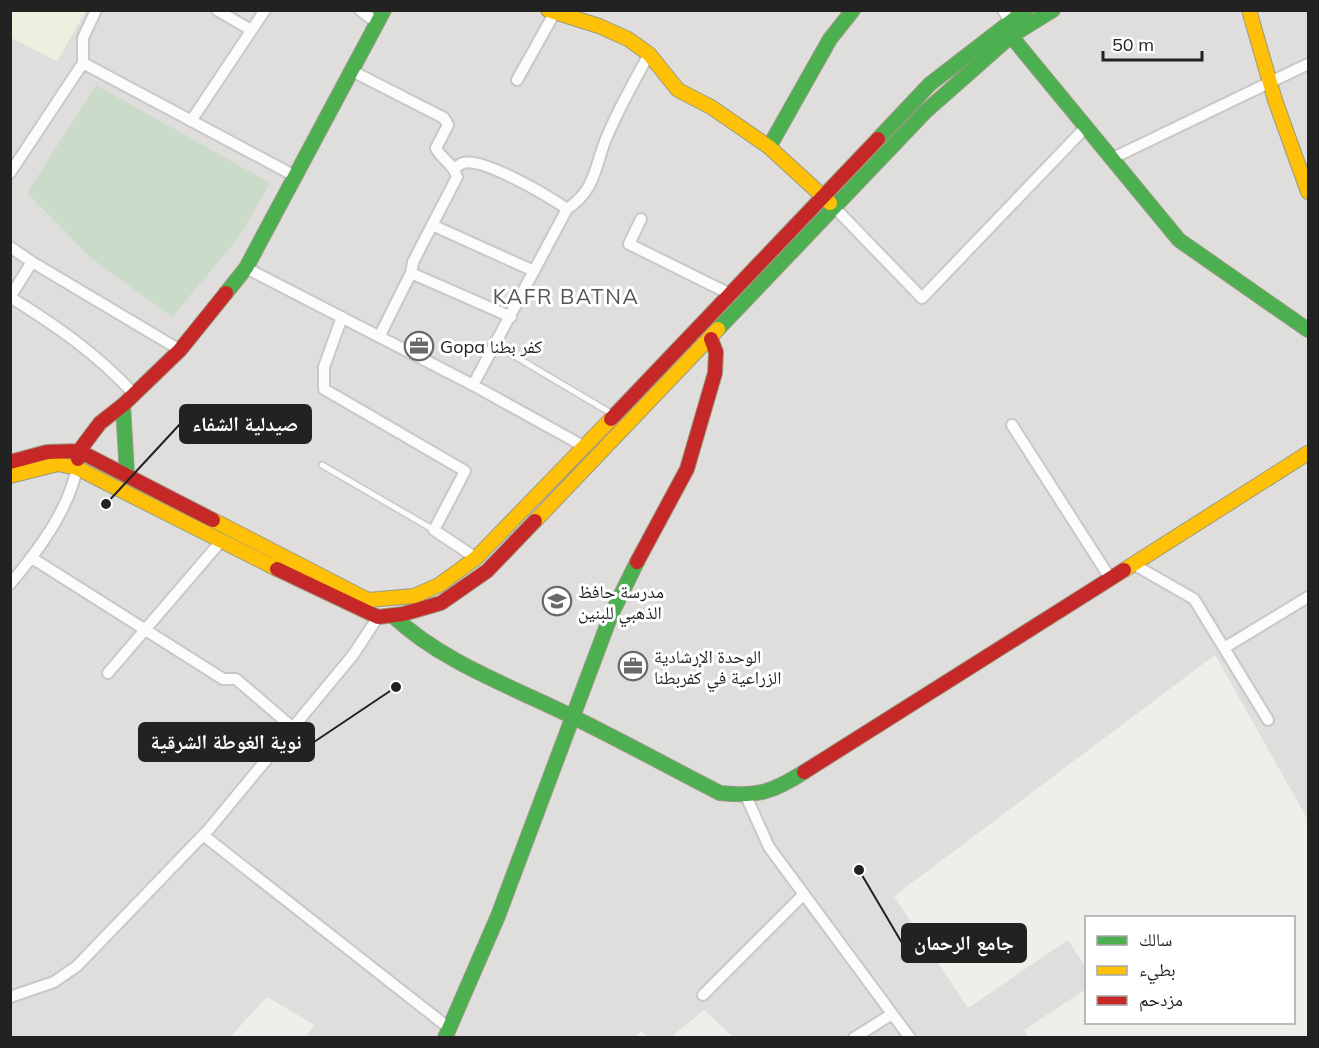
<svg xmlns="http://www.w3.org/2000/svg" width="1319" height="1048" font-family="Mulish,'Noto Naskh Arabic',sans-serif">
  <style>
    .residential { fill: #dfdedc }
    .farmland { fill: #efefdf }
    .cemetery { fill: #cadbca }
    .lines { fill: none; stroke-linecap: round; stroke-linejoin: round }
    .lane-casing { stroke: #c9c8c7; stroke-width: 8 }
    .street-casing { stroke: #c9c8c7; stroke-width: 14 }
    .fast-casing { stroke: #999a82; stroke-width: 16 }
    .slow-casing { stroke: #999a82; stroke-width: 16 }
    .jam-casing { stroke: #999a82; stroke-width: 16 }
    .lane { stroke: #fdfcfc; stroke-width: 5 }
    .street { stroke: #fdfcfc; stroke-width: 10 }
    .fast { stroke: #4caf50; stroke-width: 14 }
    .slow { stroke: #ffc107; stroke-width: 14 }
    .jam { stroke: #c62828; stroke-width: 14 }
    .labels { text-anchor: middle; dominant-baseline: central; stroke-width: 6; stroke-linejoin: round; paint-order: stroke }
    .poi-label { font-size: 18px; fill: #222; stroke: #fff; text-anchor: start }
    .quarter-label { font-size: 21px; letter-spacing: 1.5px; fill: #555; stroke: #fff }
    .leader { fill: none; stroke: #222; stroke-width: 2 }
    .callout-dot { fill: #222; stroke: #fff; stroke-width: 2 }
    .callout { fill: #222; stroke: #222; stroke-width: 2 }
    .callout-label { font-size: 20px; text-anchor: middle; font-weight: bold; fill: #fff }
  </style>
  <rect width="100%" height="100%" fill="#f0eeeb"/>
  <path class="residential" d="M86,10L1308,11V820L1215,655L894,896L968,1008L1068,940L1086,968V989L1024,1030L1028,1037H733L704,1010L671,1037H648L641,1031L635,1038L305,1037L315,1025L267,997L230,1037H11L10,37L57,61Z"/>
  <path class="farmland" d="M10,11L11,10L86,11L57,61L11,37Z"/>
  <path class="cemetery" d="M96,85L270,183L239,237L172,317L91,258L27,193Z"/>
  <g class="lines">
    <g class="lane-casing">
      <path id="lane" d="M496,345L614,415
        M322,465L434,530"/>
    </g>
    <g class="street-casing">
      <path id="street" d="M217,10L251,30
        M360,10L377,23
        M1003,10L1010,21
        M83,63L295,176
        M352,71L444,118L448,125L436,148C442,160 454,164 457,177L413,262L411,273L379,337
        M517,80L554,14
        M191,121L265,10
        M1111,159L1308,64
        M455,168C458,166 460,164 463,163C483,157 550,197 567,209
        M10,173L83,63V38L96,10
        M835,208L922,298L1085,128
        M641,219L629,244L732,295
        M432,225L534,271
        M10,247L32,262L180,350
        M246,268L473,385L585,447
        M411,273L511,317
        M10,297C55,325 96,353 133,393
        M10,297L32,262
        M342,317L324,367V389L465,471L434,530L476,558
        M473,385L567,209C598,188 594,165 608,134C620,106 635,80 649,54
        M1012,425L1110,578
        M32,558L223,679H236L292,727
        M1133,564L1194,599L1268,720
        M10,584C38,551 68,511 77,468
        M1224,648L1308,597
        M108,673L222,540
        M746,796L769,847L910,1038
        M203,835L449,1028
        M703,995L804,894
        M10,997L54,982L77,966L209,829L353,655L378,617
        M854,1038L892,1014"/>
    </g>
    <g class="fast-casing">
      <path id="fast" d="M1010,27L1011,36L1179,240L1308,330
        M878,139L930,84L1026,10
        M769,147L830,39L853,10
        M226,293L246,268L384,10
        M718,329L926,111L1011,36L1053,10
        M123,405L127,475
        M393,616C445,664 511,686 573,717C622,741 671,768 720,793C757,797 773,792 804,772
        M445,1038L498,916L611,615L637,562"/>
    </g>
    <g class="slow-casing">
      <path id="slow" d="M548,10L599,26L628,39L649,54L678,90L711,107L769,147L830,203
        M1249,10L1275,100L1308,192
        M10,476L58,464L77,468L277,569
        M213,520L368,600L414,596L439,585L476,558L611,419
        M535,521L718,329
        M1124,570L1308,453"/>
    </g>
    <g class="jam-casing">
      <path id="jam" d="M611,419L878,139
        M78,459L79,451L100,423L123,405L180,350L226,293
        M10,462L47,452L79,451L213,520
        M637,562L687,469L715,373L716,352L711,339
        M277,569L378,617L403,614L441,603L487,571L535,521
        M804,772L1124,570"/>
    </g>
    <use href="#lane" class="lane"/>
    <use href="#street" class="street"/>
    <use href="#fast" class="fast"/>
    <use href="#slow" class="slow"/>
    <use href="#jam" class="jam"/>
  </g>
  <defs>
    <g id="office-ring" transform="scale(1.5)"><circle r="9.5" fill="#fff" stroke="#6a6968" stroke-width="1.5"/><path d="M-6-3h4V-5.5h4V-3h4V5H-6ZM-1-4.5V-3h2v-1.5ZM-6 0V1H6V0Z" fill="#6a6968"/></g>
    <g id="school-ring" transform="scale(1.5)"><circle r="9.5" fill="#fff" stroke="#6a6968" stroke-width="1.5"/><path d="M0-5L7-2L0 1L-7-2ZM-4 1L0 2.5L4 1V4Q0 6-4 4Z" fill="#6a6968"/></g>
  </defs>
  <g fill-rule="evenodd">
    <use href="#office-ring" x="419" y="346"/>
    <use href="#school-ring" x="557" y="601"/>
    <use href="#office-ring" x="633" y="666"/>
  </g>
  <g class="labels">
    <g class="poi-label">
      <text x="440" y="346">Gopa كفر بطنا</text>
      <text x="578" y="591">مدرسة حافظ<tspan x="578" dy="21">الذهبي للبنين</tspan></text>
      <text x="654" y="656">الوحدة الإرشادية<tspan x="654" dy="21">الزراعية في كفربطنا</tspan></text>
    </g>
    <g class="quarter-label">
      <text x="566" y="296">KAFR BATNA</text>
    </g>
  </g>
  <path class="leader" d="M106 504L180 424M396 687L314 742M859 870L902 943"/>
  <g class="callout-dot">
    <circle cx="106" cy="504" r="6"/>
    <circle cx="396" cy="687" r="6"/>
    <circle cx="859" cy="870" r="6"/>
  </g>
  <g class="callout">
    <rect x="180" y="405" width="131" height="38" rx="6"/>
    <rect x="139" y="723" width="175" height="38" rx="6"/>
    <rect x="902" y="924" width="124" height="38" rx="6"/>
  </g>
  <g class="callout-label">
    <text x="245" y="431">صيدلية الشفاء</text>
    <text x="226" y="749">نوية الغوطة الشرقية</text>
    <text x="964" y="950">جامع الرحمان</text>
  </g>
  <rect width="1319" height="1048" fill="none" stroke="#222222" stroke-width="24"/>
  <rect x="1085" y="916" width="210" height="108" fill="#ffffff" stroke="#a7a7a7" stroke-width="1.5"/>
  <rect x="1097" y="936" width="30" height="9" fill="#4caf50" stroke="#a7a7a7" stroke-width="1.5"/>
  <text x="1139" y="946" font-size="18" fill="#222222">سالك</text>
  <rect x="1097" y="966" width="30" height="9" fill="#ffc107" stroke="#a7a7a7" stroke-width="1.5"/>
  <text x="1139" y="976" font-size="18" fill="#222222">بطيء</text>
  <rect x="1097" y="996" width="30" height="9" fill="#c62828" stroke="#a7a7a7" stroke-width="1.5"/>
  <text x="1139" y="1006" font-size="18" fill="#222222">مزدحم</text>
  <path d="M1103 51v9h99v-9" fill="none" stroke="#222222" stroke-width="3"/>
  <text x="1112" y="51" font-size="18" fill="#222222" stroke="#ffffff" stroke-width="4.5" paint-order="stroke">50 m</text>
</svg>
